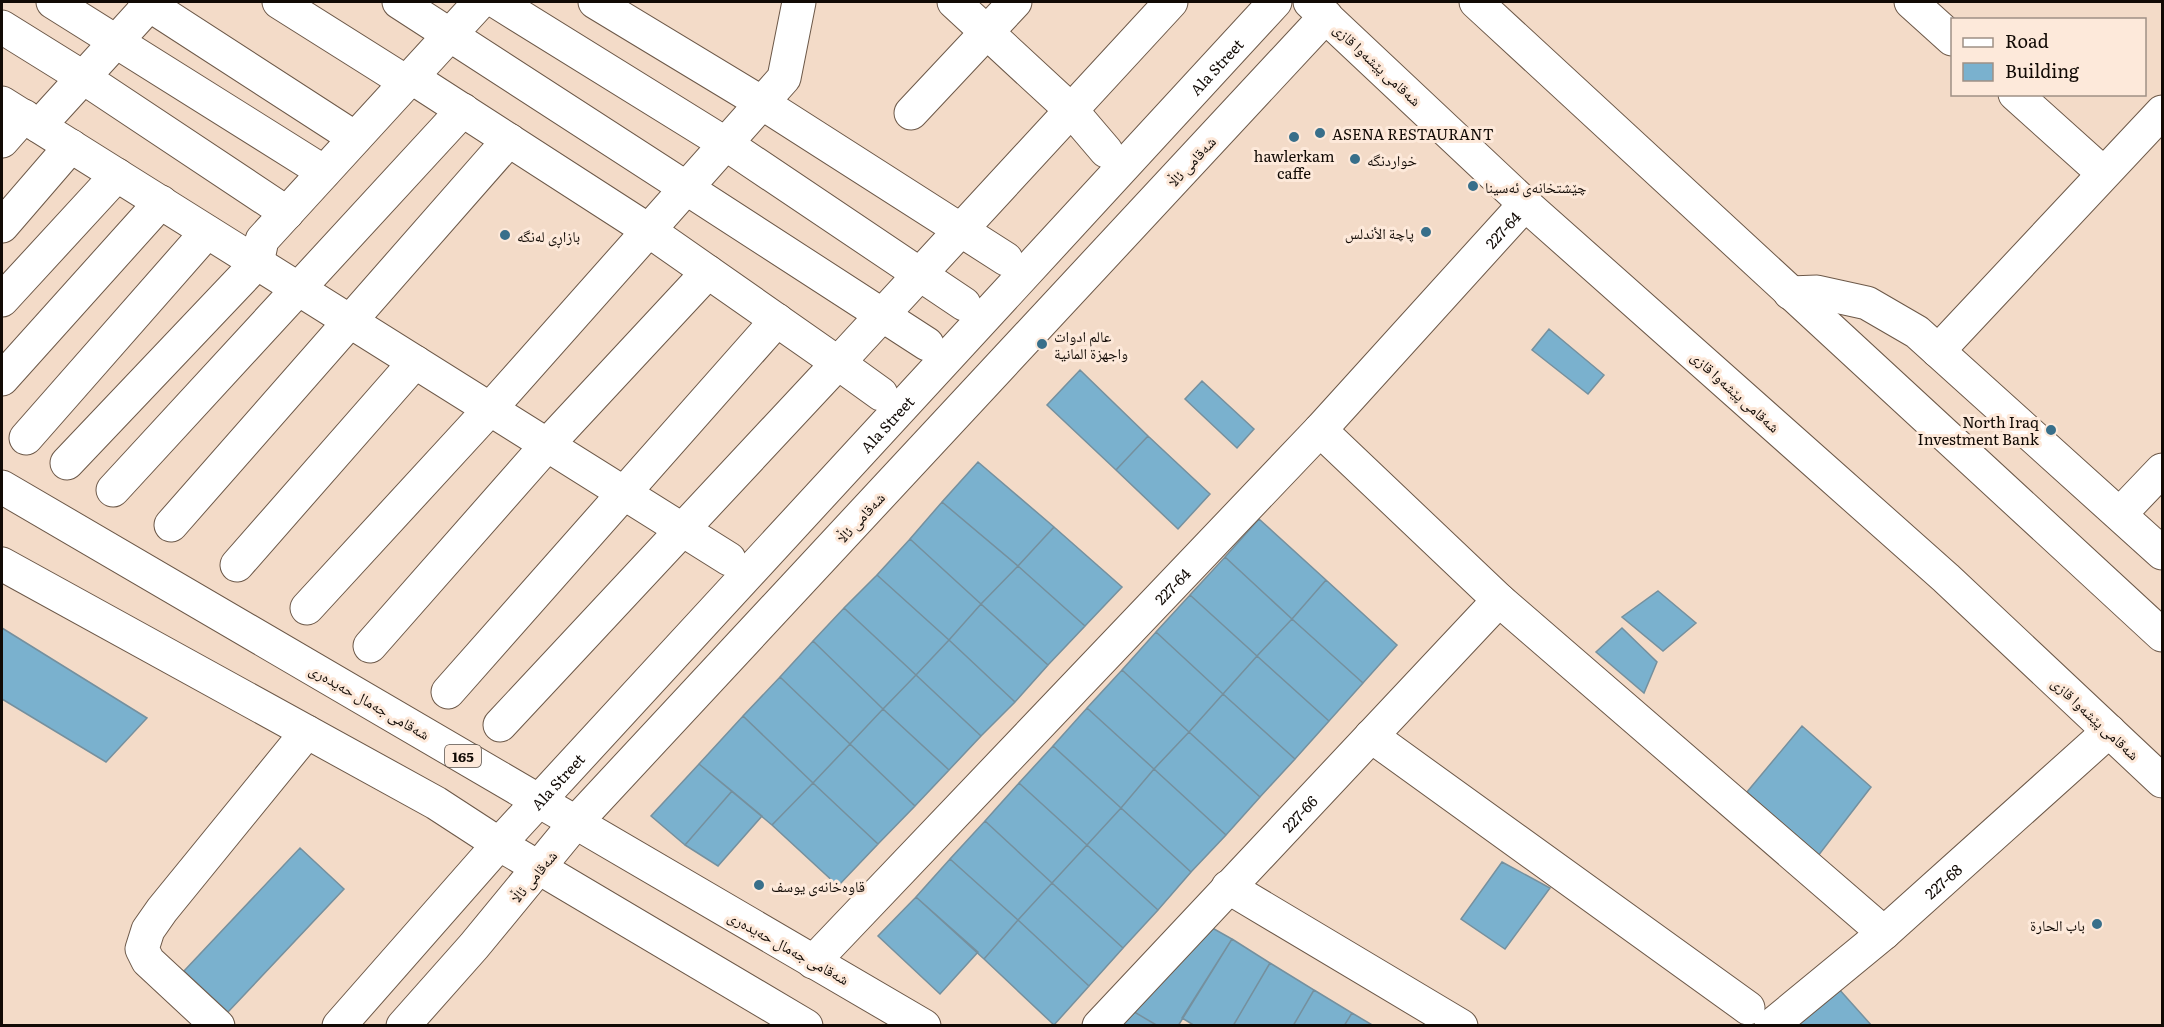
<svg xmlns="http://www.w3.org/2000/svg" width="2164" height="1027" font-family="Literata,'Noto Naskh Arabic',serif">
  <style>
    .building { fill: #7ab1ce; stroke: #75909e; stroke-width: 1.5 }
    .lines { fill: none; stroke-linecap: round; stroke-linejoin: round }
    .minor-casing { stroke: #6c5848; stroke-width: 35 }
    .major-casing { stroke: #6c5848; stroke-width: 35 }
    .highway-casing { stroke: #6c5848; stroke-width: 35 }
    .minor { stroke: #fff; stroke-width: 33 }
    .major { stroke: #fff; stroke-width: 33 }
    .highway { stroke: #fff; stroke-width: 33 }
    .poi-dot { fill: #386f8a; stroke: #fde9da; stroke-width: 2 }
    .labels { text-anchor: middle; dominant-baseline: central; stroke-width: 6; stroke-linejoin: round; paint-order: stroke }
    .shield { fill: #fde9da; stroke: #584d45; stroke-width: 1.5 }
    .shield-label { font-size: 14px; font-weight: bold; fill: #110a05 }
    .street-label { font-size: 15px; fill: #110a05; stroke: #fde9da }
    .poi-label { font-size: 15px; fill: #110a05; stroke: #fde9da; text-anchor: start }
  </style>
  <rect width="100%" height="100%" fill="#f3dbc8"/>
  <path class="building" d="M1549,329L1604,375L1588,394L1532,350Z
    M1080,370L1148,436L1116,470L1047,405Z
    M1202,381L1254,429L1237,448L1185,399Z
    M1148,436L1210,494L1178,529L1116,470Z
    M978,462L1054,527L1018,566L942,502Z
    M942,502L1018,566L981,604L910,539Z
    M1259,519L1326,580L1292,619L1225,557Z
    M1054,527L1122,587L1085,626L1018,566Z
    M910,539L981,604L949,640L877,575Z
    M1225,557L1292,619L1257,656L1190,595Z
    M1018,566L1085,626L1048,665L981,604Z
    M877,575L949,640L916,675L844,608Z
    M1326,580L1397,645L1363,683L1292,619Z
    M1658,591L1696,623L1663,651L1622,617Z
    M1190,595L1257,656L1223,694L1156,632Z
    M981,604L1048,665L1015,702L949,640Z
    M844,608L916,675L883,709L813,641Z
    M1292,619L1363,683L1329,721L1257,656Z
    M2,628L147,718L106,762L2,699Z
    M1622,628L1657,662L1644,693L1596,652Z
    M1156,632L1223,694L1189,732L1122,670Z
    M949,640L1015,702L981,736L916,675Z
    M813,641L883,709L850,744L780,677Z
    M1257,656L1329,721L1295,759L1223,694Z
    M1122,670L1189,732L1154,769L1087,708Z
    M916,675L981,736L949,770L883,709Z
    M780,677L850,744L813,783L743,716Z
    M1223,694L1295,759L1260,797L1189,732Z
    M1087,708L1154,769L1121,808L1053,746Z
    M883,709L949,770L915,806L850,744Z
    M743,716L813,783L772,825L699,764Z
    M1802,726L1871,787L1818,856L1747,792Z
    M1189,732L1260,797L1226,835L1154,769Z
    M850,744L915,806L878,844L813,783Z
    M1053,746L1121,808L1087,845L1019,783Z
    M699,764L732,791L685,845L651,816Z
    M1154,769L1226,835L1191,872L1121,808Z
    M813,783L878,844L838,886L772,825Z
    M1019,783L1087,845L1052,883L985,821Z
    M732,791L762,816L718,866L685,845Z
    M1121,808L1191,872L1158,910L1087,845Z
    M985,821L1052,883L1018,920L950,859Z
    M1087,845L1158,910L1123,948L1052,883Z
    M300,848L344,889L228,1012L184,971Z
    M950,859L1018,920L984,959L916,897Z
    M1502,862L1550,888L1505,949L1461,919Z
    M1052,883L1123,948L1089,986L1018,920Z
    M916,897L978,952L940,994L878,936Z
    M1018,920L1089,986L1054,1025L984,959Z
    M1207,925L1232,939L1178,1026H1158L1131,1010Z
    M1232,939L1270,963L1233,1026H1195L1182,1018Z
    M1270,963L1314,990L1293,1026H1233Z
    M1838,988L1872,1026H1796Z
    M1314,990L1352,1013L1344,1026H1293Z
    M1131,1010L1158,1026H1118Z
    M1352,1013L1374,1026H1344Z"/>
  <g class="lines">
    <g class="minor-casing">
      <g id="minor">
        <path d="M53,2L324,172"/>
        <path d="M145,2L355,138"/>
        <path d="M279,2L406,82"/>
        <path d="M399,2L927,344"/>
        <path d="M497,2L726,144L964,304"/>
        <path d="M595,2L762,103L1006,259"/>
        <path d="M954,2L1071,110L1106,151"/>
        <path d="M1911,2L1952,39"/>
        <path d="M2,27L84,78L287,213"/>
        <path d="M411,77L648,230L838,363L500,725"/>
        <path d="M2015,94L2103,173"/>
        <path d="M2,103L729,559"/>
        <path d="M911,113L1015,2"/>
        <path d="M39,126L152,2"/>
        <path d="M2,141L24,116"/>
        <path d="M2,226L71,146"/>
        <path d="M1790,293L1817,292L1867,303L1917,332L2162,553"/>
        <path d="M2,300L117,175"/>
        <path d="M1938,351L2162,112"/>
        <path d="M2,379L161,202"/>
        <path d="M881,394L838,363L1171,2"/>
        <path d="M1320,430L1499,600L1884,933"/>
        <path d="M26,438L207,232"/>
        <path d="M67,463L257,263L262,240L480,2"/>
        <path d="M113,490L463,110"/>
        <path d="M2120,514L2162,470"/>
        <path d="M171,525L509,140"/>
        <path d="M237,565L415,362"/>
        <path d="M307,608L490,409L784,78L799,2"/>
        <path d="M370,646L547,445L708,272"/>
        <path d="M448,692L777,320"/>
        <path d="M1371,736L1748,1008"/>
        <path d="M1228,887L1461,1026"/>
        <path id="s1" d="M813,962L1320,430L1525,204"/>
        <path d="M218,1026L148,961L142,949L148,930L162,910L307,732"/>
        <path id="s2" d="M1099,1026L1499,600"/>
        <path id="s3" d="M1771,1026L1884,933L2109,731"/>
      </g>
    </g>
    <g class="major-casing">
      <g id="major">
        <path d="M2,487L924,1026"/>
        <path d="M2,564L436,803L499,844L806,1026"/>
        <path id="s4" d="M339,1026L499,844L1275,2"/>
        <path d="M403,1026L474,946L576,822L1326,16"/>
      </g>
    </g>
    <g class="highway-casing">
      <path id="highway" d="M1310,2L1525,204L1946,578L2162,781
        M1476,2L2162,635"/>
    </g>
    <use href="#minor" class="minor"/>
    <use href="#major" class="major"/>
    <use href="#highway" class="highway"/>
  </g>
  <g class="poi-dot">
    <circle cx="1320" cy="133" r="6"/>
    <circle cx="1294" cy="137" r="6"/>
    <circle cx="1355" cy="159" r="6"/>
    <circle cx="1473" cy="186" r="6"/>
    <circle cx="1426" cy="232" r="6"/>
    <circle cx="505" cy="235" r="6"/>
    <circle cx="1042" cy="344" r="6"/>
    <circle cx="2051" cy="430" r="6"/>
    <circle cx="759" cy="885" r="6"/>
    <circle cx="2097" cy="924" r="6"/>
  </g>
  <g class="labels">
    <rect class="shield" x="445" y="745" width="36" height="22" rx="4.5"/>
    <g class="shield-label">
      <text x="463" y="756">165</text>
    </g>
    <g class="street-label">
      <text transform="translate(1378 64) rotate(43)">شەقامی پێشەوا قازی</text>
      <text stroke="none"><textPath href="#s4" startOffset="1300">Ala Street</textPath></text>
      <text transform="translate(1191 161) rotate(-47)">شه‌قامی ئاڵا</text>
      <text stroke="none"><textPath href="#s1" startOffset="1006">227-64</textPath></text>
      <text transform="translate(1736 391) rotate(42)">شەقامی پێشەوا قازی</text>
      <text stroke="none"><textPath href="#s4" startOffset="814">Ala Street</textPath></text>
      <text transform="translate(860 517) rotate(-47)">شه‌قامی ئاڵا</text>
      <text stroke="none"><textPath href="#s1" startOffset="520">227-64</textPath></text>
      <text transform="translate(370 701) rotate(30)">شەقامی جەمال حەیدەری</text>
      <text transform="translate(2096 718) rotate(43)">شەقامی پێشەوا قازی</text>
      <text stroke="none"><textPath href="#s4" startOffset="328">Ala Street</textPath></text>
      <text stroke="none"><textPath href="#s2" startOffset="292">227-66</textPath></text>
      <text transform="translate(533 876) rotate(-50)">شه‌قامی ئاڵا</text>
      <text stroke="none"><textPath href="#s3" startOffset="225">227-68</textPath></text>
      <text transform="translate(789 947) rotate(29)">شەقامی جەمال حەیدەری</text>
    </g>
    <g class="poi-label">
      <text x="1332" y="133">ASENA RESTAURANT</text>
      <text x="1294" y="155" text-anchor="middle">hawlerkam<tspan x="1294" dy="17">caffe</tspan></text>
      <text x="1367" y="159">خواردنگە</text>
      <text x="1485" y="186">چێشتخانەی ئەسینا</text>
      <text x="1414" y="232" text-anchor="end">پاچة الأندلس</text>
      <text x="517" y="235">بازاڕی لەنگە</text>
      <text x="1054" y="335">عالم ادوات<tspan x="1054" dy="17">واجهزة المانية</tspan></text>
      <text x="2039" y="421" text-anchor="end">North Iraq<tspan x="2039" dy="17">Investment Bank</tspan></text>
      <text x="771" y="885">قاوەخانەی یوسف</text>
      <text x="2085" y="924" text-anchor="end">باب الحارة</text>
    </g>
  </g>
  <rect width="2164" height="1027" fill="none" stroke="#110a05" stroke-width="6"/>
  <rect x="1951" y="18" width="195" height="78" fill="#fde9da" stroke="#9f9085" stroke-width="1.5"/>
  <rect x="1963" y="38" width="30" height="9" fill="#ffffff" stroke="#9f9085" stroke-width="1.5"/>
  <text x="2005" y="48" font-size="18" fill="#110a05">Road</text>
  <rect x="1963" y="63" width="30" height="18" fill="#7ab1ce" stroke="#9f9085" stroke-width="1.5"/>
  <text x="2005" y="78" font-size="18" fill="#110a05">Building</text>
</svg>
